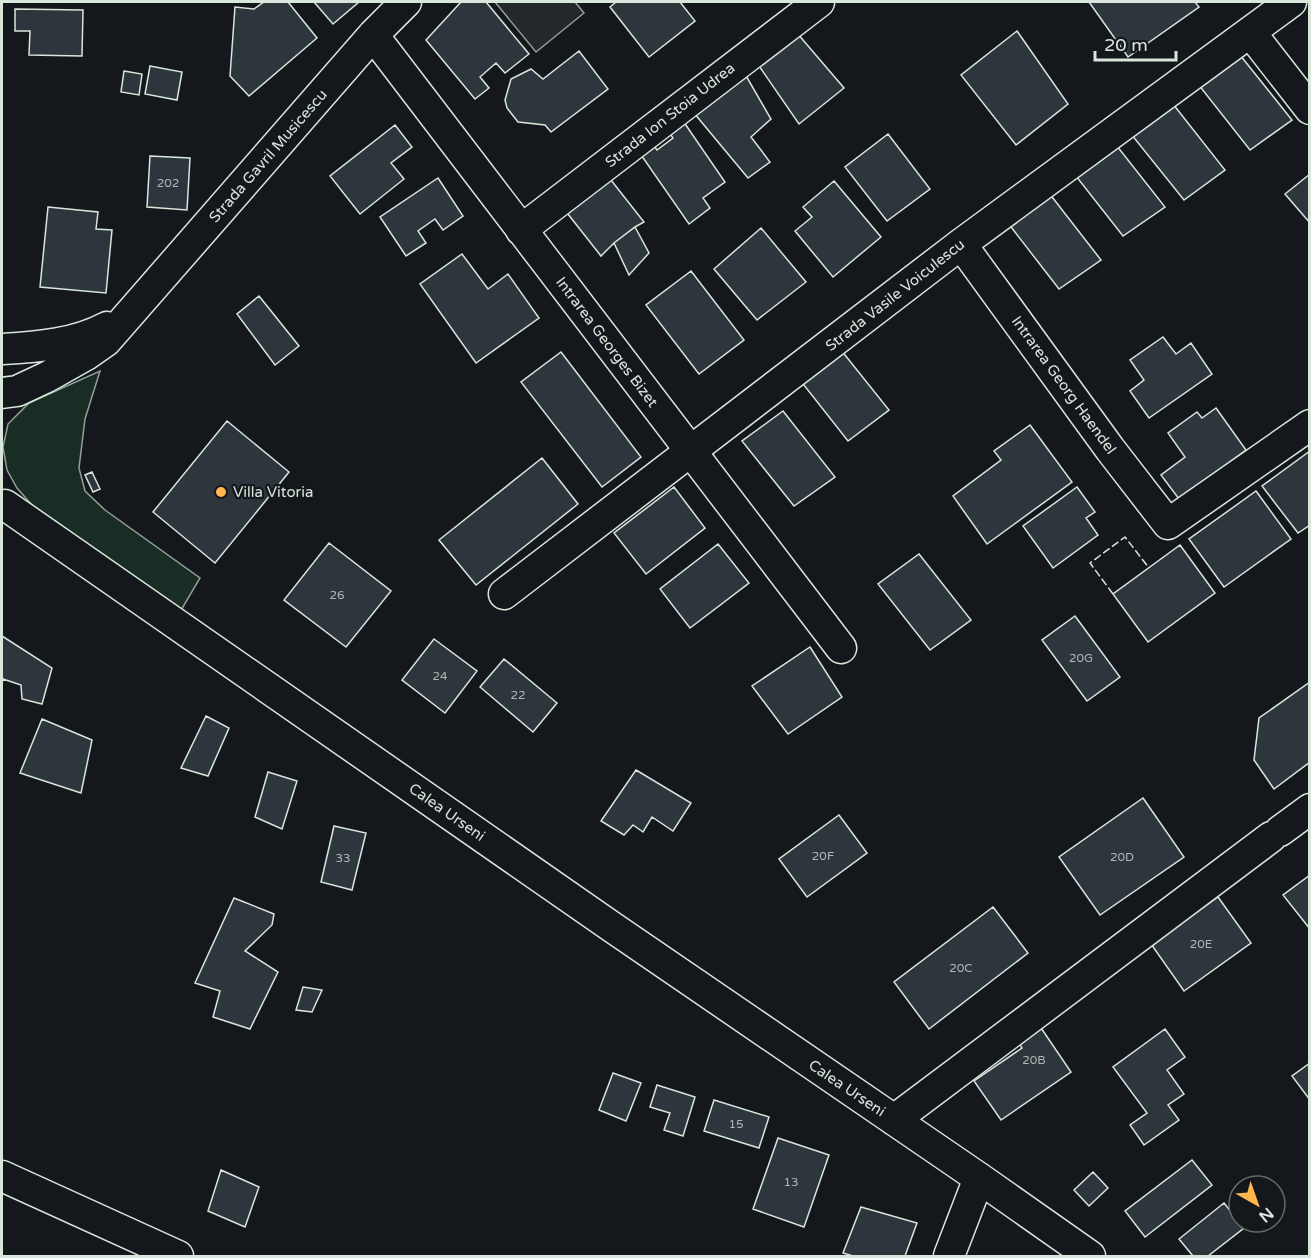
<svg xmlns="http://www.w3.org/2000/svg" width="1311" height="1258" font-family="'Varela Round',sans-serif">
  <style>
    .green { fill: #1a2d24; stroke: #939e99; stroke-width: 1.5 }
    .parking { fill: #24282b; stroke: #939e99; stroke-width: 1.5 }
    .building { fill: #2c363c; stroke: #d8e6dc; stroke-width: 1.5 }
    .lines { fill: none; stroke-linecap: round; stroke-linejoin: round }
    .minor-casing { stroke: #d8e6dc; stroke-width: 33 }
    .minor { stroke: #14181c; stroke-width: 30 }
    .fence { stroke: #d8e6dc; stroke-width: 1.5; stroke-dasharray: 8 3; stroke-linecap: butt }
    .poi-dot { fill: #ffb74d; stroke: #14181c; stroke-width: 2 }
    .labels { text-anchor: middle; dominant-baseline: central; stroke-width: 4.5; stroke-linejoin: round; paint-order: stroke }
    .number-label { font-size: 12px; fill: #adbab4 }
    .street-label { font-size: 15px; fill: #d8e6dc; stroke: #14181c }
    .poi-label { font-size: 15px; fill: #d8e6dc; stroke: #14181c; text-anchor: start }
  </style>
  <rect width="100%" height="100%" fill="#14181c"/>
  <path class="green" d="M100,371L85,419L79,468L85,491L105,510L200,578L180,612L39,513L17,488L7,470L3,447L8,424L29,403Z"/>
  <path class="parking" d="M495,2H575L584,13L536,52Z"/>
  <path class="building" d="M264,2H288L317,38L249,96L230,76L235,7L254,9Z
    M314,2H359L333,24Z
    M461,2H486L529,54L505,73L496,63L480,77L489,88L475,99L426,40Z
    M616,2H680L695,21L649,57L610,7Z
    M1089,2H1195L1199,7L1128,57Z
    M15,9L83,10L82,56L29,55L30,31H15Z
    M1017,31L1068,104L1016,145L961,75Z
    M797,33L844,88L799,124L757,63Z
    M579,51L608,89L551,132L545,125L518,122L507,108L505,100L511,79L531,69L543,79Z
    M1240,55L1292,120L1250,150L1198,84Z
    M150,66L182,72L177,100L145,94Z
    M124,71L142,74L139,95L121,92Z
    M745,74L771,119L751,137L770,162L748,178L694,113Z
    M1173,104L1225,170L1184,200L1131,134Z
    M681,118L725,182L703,198L710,208L689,224L639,152L652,143L657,150L673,138L666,128Z
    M395,125L412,147L391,163L404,179L360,214L330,176Z
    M888,134L930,189L887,221L845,167Z
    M1113,141L1165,207L1123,236L1072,171Z
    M150,156L190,158L187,210L147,207Z
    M1310,174V223L1285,194Z
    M607,175L644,222L635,227L614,243L601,256L564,209Z
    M438,178L463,216L443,230L435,219L418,231L426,243L406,256L380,217Z
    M834,181L881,237L833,277L795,231L812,217L803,207Z
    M1049,193L1101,260L1059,289L1008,223Z
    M48,207L98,212L96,229L112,230L106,293L40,287Z
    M635,227L649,253L629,275L614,243Z
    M761,228L806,282L757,320L714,269Z
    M462,254L488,289L508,274L539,318L476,363L420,284Z
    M691,271L744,340L699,374L646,305Z
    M259,296L299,346L275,365L237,314Z
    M1163,337L1176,354L1191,343L1212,374L1149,418L1130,391L1144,380L1130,360Z
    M837,345L889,410L848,441L796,375Z
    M561,352L641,457L602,487L521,382Z
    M1216,408L1246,450L1179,499L1161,475L1185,457L1168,433L1197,412L1202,418Z
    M783,411L835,477L794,506L742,441Z
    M227,421L289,472L215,563L153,512Z
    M1030,425L1072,482L987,544L953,496L1001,460L994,451Z
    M1310,451V525L1298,533L1262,486Z
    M542,458L578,504L476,585L439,540Z
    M92,472L100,489L93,492L85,475Z
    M674,487L705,528L646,574L614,533Z
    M1077,487L1095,512L1086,518L1098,535L1053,568L1023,526Z
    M1256,491L1291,539L1224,587L1189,539Z
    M329,543L391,591L346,647L284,600Z
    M718,544L749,583L690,628L660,589Z
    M1180,545L1215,593L1148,642L1113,594Z
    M919,554L971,620L930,650L878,584Z
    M1075,616L1120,677L1087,701L1042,640Z
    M2,636L52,668L42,704L22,699L21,685L3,679L2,683Z
    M434,639L477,671L445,713L402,680Z
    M810,647L842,697L788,734L752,686Z
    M504,659L557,703L533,732L480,687Z
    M1310,682V762L1274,789L1254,760L1259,718Z
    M206,716L229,728L208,776L181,768Z
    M42,719L92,740L81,793L20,773Z
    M636,770L691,803L673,831L652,817L643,832L633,825L624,835L601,821Z
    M268,772L297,781L282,829L255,817Z
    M1143,798L1184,857L1100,915L1059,857Z
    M839,815L867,853L807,897L779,859Z
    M334,826L366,833L352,890L321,882Z
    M1310,875V929L1283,895Z
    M1218,897L1251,943L1184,991L1151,944Z
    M234,898L274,914L272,925L245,951L278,972L250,1029L213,1017L220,991L195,983Z
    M993,907L1028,953L929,1029L894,982Z
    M303,987L322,990L312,1012L296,1010Z
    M1037,1022L1071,1072L1001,1120L974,1081L1022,1048L1015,1037Z
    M1165,1029L1185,1057L1167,1070L1184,1094L1168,1105L1179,1120L1144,1145L1130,1125L1147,1113L1113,1067Z
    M1310,1063V1100L1292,1076Z
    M613,1073L641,1083L626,1121L599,1110Z
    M657,1085L695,1097L683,1136L664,1130L670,1113L650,1107Z
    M714,1100L769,1117L759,1148L704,1131Z
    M778,1138L829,1155L804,1227L753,1209Z
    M1192,1160L1212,1185L1145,1237L1125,1211Z
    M221,1170L259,1187L245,1227L208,1211Z
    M1093,1172L1108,1188L1089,1206L1074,1190Z
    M1224,1203L1244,1228L1208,1256H1193L1179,1239Z
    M861,1207L917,1223L905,1256H853L843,1253Z"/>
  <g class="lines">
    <g class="minor-casing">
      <path id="minor" d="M1250,32L1310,109
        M373,35L841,648
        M521,230L819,2
        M961,244L1110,449L1168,524L1310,425
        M2,349C38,347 75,344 107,327
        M2,393L17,391L47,377L86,355L106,341L373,35L406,2
        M5,505L612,927L979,1178L1090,1256
        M504,594L961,244L1291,2
        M1280,831L1310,809
        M894,1120L1271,837
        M2,1176L178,1256
        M949,1256L979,1178"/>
    </g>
    <use href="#minor" class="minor"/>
    <path class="fence" d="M1113,594L1090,563L1125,537L1149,568"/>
  </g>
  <circle class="poi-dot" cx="221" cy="492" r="6"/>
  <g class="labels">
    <g class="number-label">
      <text x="168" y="183">202</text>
      <text x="337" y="595">26</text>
      <text x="1081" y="658">20G</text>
      <text x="440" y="676">24</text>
      <text x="518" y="695">22</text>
      <text x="823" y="856">20F</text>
      <text x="1122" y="857">20D</text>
      <text x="343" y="858">33</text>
      <text x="1201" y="944">20E</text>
      <text x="961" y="968">20C</text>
      <text x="1034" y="1060">20B</text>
      <text x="736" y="1124">15</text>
      <text x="791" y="1182">13</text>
    </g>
    <g class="street-label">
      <text transform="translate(670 115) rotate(-38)">Strada Ion Stoia Udrea</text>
      <text transform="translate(268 156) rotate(-49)">Strada Gavril Musicescu</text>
      <text transform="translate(895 295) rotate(-38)">Strada Vasile Voiculescu</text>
      <text transform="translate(607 342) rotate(53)">Intrarea Georges Bizet</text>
      <text transform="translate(1064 385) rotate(54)">Intrarea Georg Haendel</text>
      <text transform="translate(447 812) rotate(35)">Calea Urseni</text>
      <text transform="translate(847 1088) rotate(34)">Calea Urseni</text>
    </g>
    <g class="poi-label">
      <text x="233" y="492">Villa Vitoria</text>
    </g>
  </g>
  <rect width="1311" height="1258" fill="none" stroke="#d8e6dc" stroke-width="6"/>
  <g transform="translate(1257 1204) rotate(140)"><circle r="28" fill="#14181c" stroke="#626a69" stroke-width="1.5"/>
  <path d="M0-4.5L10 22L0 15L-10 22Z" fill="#ffb74d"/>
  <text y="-9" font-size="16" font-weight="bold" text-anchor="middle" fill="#d8e6dc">N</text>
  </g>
  <path d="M1095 51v9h81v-9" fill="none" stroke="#d8e6dc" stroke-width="3"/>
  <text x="1104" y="51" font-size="18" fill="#d8e6dc" stroke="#14181c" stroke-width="4.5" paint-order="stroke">20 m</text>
</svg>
